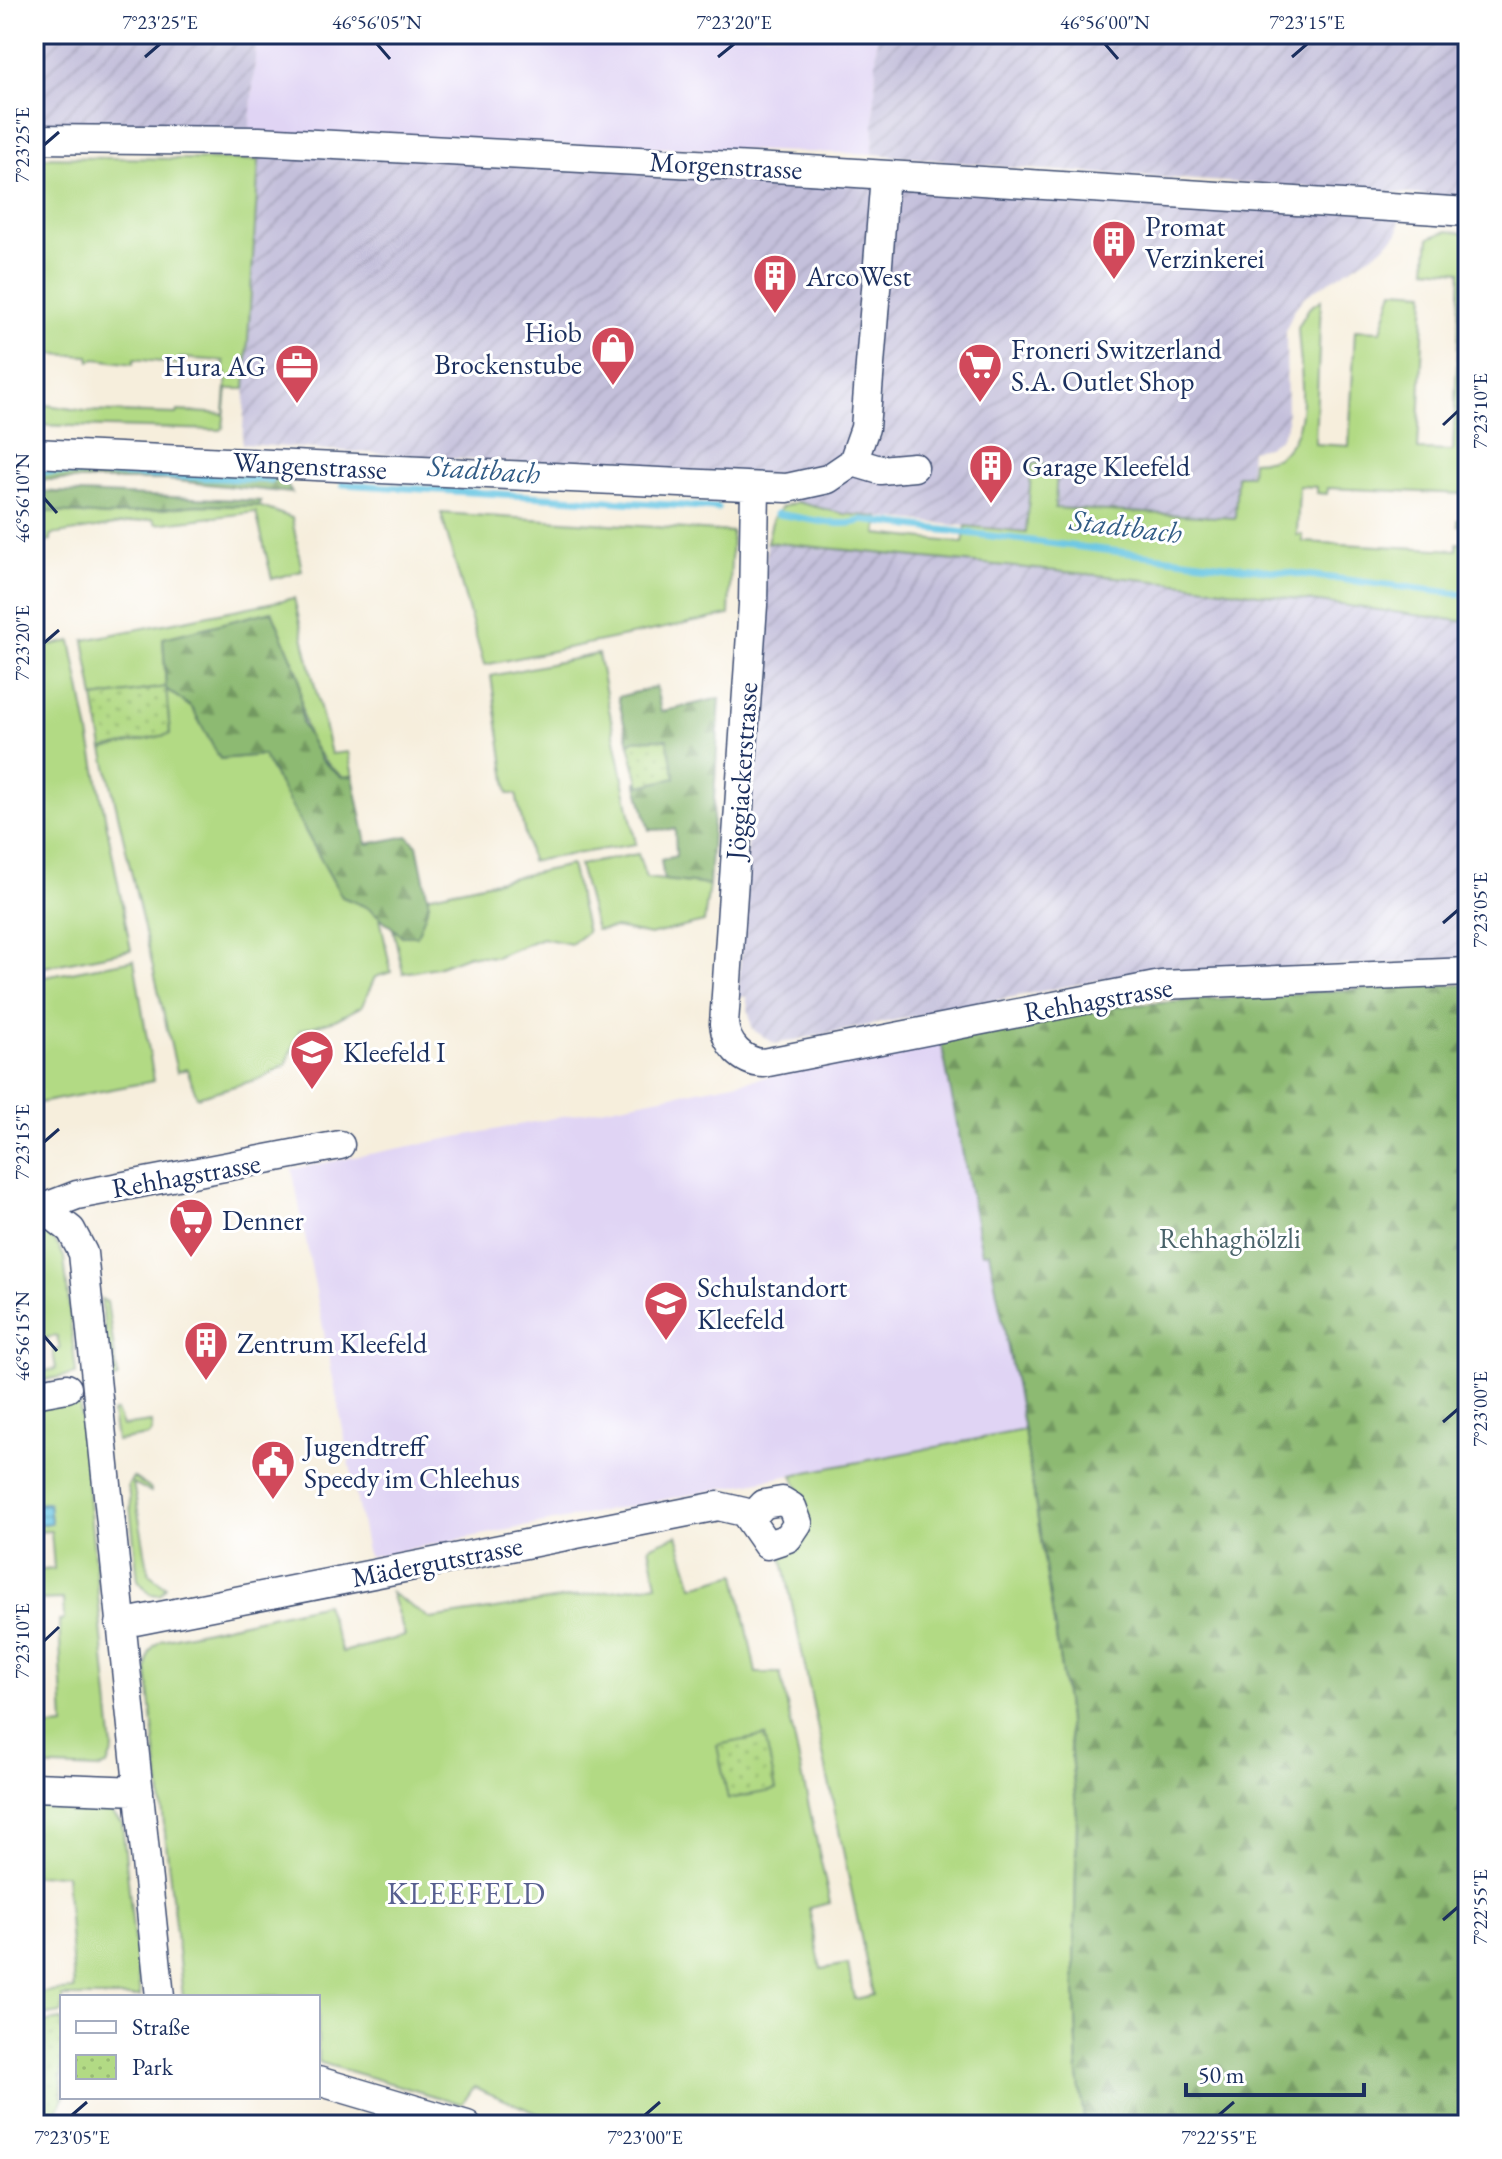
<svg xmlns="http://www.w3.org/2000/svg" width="1502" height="2159" font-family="'EB Garamond',serif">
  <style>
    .built { fill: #e0d4f4 }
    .industrial { fill: url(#industrial-furrows) }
    .green { fill: #b2da84; stroke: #668471; stroke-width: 2; fill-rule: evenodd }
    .forest { fill: url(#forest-firs); stroke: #547468; stroke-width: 2 }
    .park { fill: url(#park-dots); stroke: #668471; stroke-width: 2 }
    .water { fill: url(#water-rules); stroke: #407aa0; stroke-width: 2 }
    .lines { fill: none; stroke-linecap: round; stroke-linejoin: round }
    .stream { stroke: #64c4e2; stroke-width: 7 }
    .minor-casing { stroke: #3c4c71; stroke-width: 31 }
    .minor { stroke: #fff; stroke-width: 28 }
    .ticks { fill: none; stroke: #1b2f5e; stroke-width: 3 }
    .labels { text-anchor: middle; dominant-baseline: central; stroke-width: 6; stroke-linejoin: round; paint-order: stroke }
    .street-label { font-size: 28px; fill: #1b2f5e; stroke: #fff }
    .poi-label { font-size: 28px; fill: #1b2f5e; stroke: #fff; text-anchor: start }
    .park-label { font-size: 28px; fill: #486269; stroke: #fff }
    .water-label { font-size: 30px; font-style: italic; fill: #315c86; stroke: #fff }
    .neighbourhood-label { font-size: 30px; letter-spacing: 2px; fill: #586090; stroke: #fff }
    .neatline { fill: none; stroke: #1b2f5e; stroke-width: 3 }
    .ticks-label { font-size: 20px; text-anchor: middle; fill: #1b2f5e }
  </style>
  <defs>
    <pattern id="industrial-furrows" width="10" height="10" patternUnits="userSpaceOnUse" patternTransform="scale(2)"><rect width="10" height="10" fill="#c4c0db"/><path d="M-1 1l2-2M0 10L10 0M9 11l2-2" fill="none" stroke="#a8a5be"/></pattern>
    <pattern id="forest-firs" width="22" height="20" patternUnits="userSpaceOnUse" patternTransform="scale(2)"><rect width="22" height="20" fill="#8dba72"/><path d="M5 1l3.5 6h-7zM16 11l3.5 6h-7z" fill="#729861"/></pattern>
    <pattern id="park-dots" width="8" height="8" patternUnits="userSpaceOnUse" patternTransform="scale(2)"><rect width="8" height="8" fill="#b2da84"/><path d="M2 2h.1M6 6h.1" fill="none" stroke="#98bb74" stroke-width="1.8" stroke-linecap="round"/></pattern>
    <pattern id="water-rules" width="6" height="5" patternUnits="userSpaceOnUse" patternTransform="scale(2)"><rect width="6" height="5" fill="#64c4e2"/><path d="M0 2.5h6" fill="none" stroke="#52a0ba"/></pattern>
  </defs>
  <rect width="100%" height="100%" fill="#fff"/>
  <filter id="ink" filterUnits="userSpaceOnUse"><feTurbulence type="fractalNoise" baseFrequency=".0125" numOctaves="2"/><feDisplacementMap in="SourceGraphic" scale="16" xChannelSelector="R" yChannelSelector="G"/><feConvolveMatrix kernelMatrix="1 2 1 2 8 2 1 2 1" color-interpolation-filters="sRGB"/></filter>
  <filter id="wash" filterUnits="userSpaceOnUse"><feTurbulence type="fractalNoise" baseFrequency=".006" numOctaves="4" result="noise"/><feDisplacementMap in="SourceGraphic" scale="32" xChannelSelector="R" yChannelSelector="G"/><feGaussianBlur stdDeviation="1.8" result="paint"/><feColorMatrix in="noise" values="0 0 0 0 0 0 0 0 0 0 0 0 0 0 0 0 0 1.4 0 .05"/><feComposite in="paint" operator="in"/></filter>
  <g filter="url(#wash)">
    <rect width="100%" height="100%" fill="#f6eedc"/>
    <path class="built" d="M257,34H877L873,154L249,136Z
      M941,1043L982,1253L989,1252L1024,1430L368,1557L292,1169Z"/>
    <path class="industrial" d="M34,34H257L249,136L34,130Z
      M877,34H1468V198L1014,168L873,154Z
      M260,148L1401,212L1398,233L1381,249L1304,297L1294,310L1286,330L1287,426L1280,438L1267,447L1251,450L1244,554L844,514L797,502L770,481L242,444Z
      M767,542L1185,584L1468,622V960L1187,972L1171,966L775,1044L752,1029L746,997L738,996Z"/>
    <path class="green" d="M34,157L259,160L245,389H227L223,428L220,430L34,425V403L85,411L177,414L178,411L224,414L227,374L223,373L224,361L180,358L179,364L134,359L133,364L96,359L90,361L89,356L35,353Z
      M1447,231L1468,234V622L1185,584L767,542L773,518L782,507L797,502L844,514L879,517L877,534L963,543L966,526L1026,532L1032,463L1057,466L1055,508L1235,518L1237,475H1251L1252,461C1260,460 1271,461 1277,457C1315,434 1299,364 1298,327L1309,308L1321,300L1315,444L1349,446L1355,330L1381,331L1393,290L1425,292L1418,450L1453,451L1461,271L1426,268L1429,238ZM1299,486L1317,487V493L1327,494L1328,488L1465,494L1464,519L1458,520V526L1464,527V543H1457V550L1303,542V535H1297Z
      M196,505L259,506L292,518L302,571L272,579L256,512L156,524L153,519L51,535V540L34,545V510L106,516Z
      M441,513L732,532L729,615L484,665Z
      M294,598L331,754L348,752L353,776L343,777C303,747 302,721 299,675L163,638L166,687L94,698L84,640Z
      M71,641L131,950L34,969V649Z
      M598,654L636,844L531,861L516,794H508L491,676Z
      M166,689L192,708L220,759L263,755L342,897L369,908L380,917L391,972L375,977L362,1006L335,1020L300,1030L286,1064L262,1078L197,1097L187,1069L177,1072L103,749L170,734Z
      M638,854L646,878L709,885L704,922L650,935L616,928L596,930L579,865Z
      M571,865L587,932L571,944L542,938L495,957L469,955L437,967L403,973L393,928L402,936L429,904L427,896Z
      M134,960L154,1081L34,1104V979Z
      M34,1230C50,1232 58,1243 64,1257L76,1374L34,1382V1373L56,1369L53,1351L60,1349L57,1336L34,1340V1278L38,1276Z
      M101,1299L107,1302L118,1377L111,1382Z
      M79,1398L113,1750L107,1766L97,1769L34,1766V1728L64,1726L59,1621L64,1620L63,1599L34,1600V1571L54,1569L51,1531L34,1532V1521L35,1525L51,1523L49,1503L34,1504V1406Z
      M116,1411L122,1426L151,1422L152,1431L148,1436L116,1441L112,1413Z
      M1024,1430L1066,1702L1077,1818L1074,1959L1078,2076L1085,2125H565L474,2087L462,2104L318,2062V1997H183L147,1670C147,1655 149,1648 162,1640L325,1604L342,1652L405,1636L391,1593L431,1619L657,1584L649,1547L677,1535L693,1586L736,1574L756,1673H780L830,1903L809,1908L821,1969L848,1964L854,1999L873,1995L780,1546L808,1528L807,1504L792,1475Z
      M133,1477L151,1489V1492L133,1483L149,1574L166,1587L160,1595L150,1594L138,1580L128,1486Z
      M34,1805L106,1808L122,1823L140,1997H62V2013L34,2017V1984L35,1993L74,1990L66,1874L34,1876Z"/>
    <path class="forest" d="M34,458L274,465L292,493L168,480H34Z
      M34,491L261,501L259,506L196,505L106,516L34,510Z
      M272,611L299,675L302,724L321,760L342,777L353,776L367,844L408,836L417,845L429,904L417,936H402L369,908L342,897L263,755L220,759L192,708L166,689L163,638Z
      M656,687L661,712L720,698L709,885L664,880L661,860L676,856L675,829L649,830L636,781L640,786L675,778L666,739L634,740L629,744L618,697Z
      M1410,985H1468V2125H1085L1078,2076L1074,1959L1077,1818L1066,1701L1024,1430L989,1252L982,1253L941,1041L1118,1006Z"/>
    <path class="park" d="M166,687L170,734L103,749L94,698Z
      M667,739L675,778L640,786L629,744L634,740Z
      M765,1736L776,1790L728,1799L717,1745Z
      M62,2020V2097H65L49,2125H34V2024Z"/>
    <path class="water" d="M49,1503L51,1523L35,1525L34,1504Z"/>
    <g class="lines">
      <path class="stream" d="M34,471L270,480
        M343,484L718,508
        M777,514C799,516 843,530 862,520L1468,595"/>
    </g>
  </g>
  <g filter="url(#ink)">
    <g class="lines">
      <g class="minor-casing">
        <path id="minor" d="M34,139L259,141L809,170L1468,212
          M34,453L787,488L828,479L853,462
          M853,462L865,428L885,175
          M853,462L880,470L914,467
          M755,488L753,605L724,1024C726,1044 742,1062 763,1063L1161,985L1468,972
          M34,1205L43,1208L77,1195L340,1145
          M43,1208L71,1230L83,1253L160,1997
          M34,1394L67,1388
          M120,1624L718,1506L744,1512L767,1545L788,1538L798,1523L792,1507L782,1501L764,1504L751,1518
          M34,1787L139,1791
          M318,2081L467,2125"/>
      </g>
      <use href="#minor" class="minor"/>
    </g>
  </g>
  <path class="ticks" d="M377,44L390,59M1105,44L1118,59M145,57L160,44M718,57L734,44M1292,57L1307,44M44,145L59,132M1443,425L1458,411M44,498L57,513M44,643L59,630M1443,923L1458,910M44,1142L59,1129M44,1336L57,1351M1443,1422L1458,1409M44,1641L59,1627M1443,1920L1458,1907M72,2115L87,2102M645,2115L660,2102M1219,2115L1234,2102"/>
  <defs>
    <g id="building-pin" transform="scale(2.3)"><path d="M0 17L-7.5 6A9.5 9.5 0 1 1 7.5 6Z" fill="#d1495b" stroke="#fff"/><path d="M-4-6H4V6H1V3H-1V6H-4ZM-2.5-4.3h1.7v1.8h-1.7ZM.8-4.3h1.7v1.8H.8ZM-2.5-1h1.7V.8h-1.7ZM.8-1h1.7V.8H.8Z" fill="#fff"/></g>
    <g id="shop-pin" transform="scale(2.3)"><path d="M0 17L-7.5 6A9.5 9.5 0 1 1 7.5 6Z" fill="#d1495b" stroke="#fff"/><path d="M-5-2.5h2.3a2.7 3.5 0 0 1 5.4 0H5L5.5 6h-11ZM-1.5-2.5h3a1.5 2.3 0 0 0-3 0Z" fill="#fff"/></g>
    <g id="supermarket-pin" transform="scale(2.3)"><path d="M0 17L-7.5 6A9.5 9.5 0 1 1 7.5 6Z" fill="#d1495b" stroke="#fff"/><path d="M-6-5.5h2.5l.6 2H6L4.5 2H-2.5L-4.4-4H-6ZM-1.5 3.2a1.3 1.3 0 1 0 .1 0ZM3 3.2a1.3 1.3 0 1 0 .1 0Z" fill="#fff"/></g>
    <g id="office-pin" transform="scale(2.3)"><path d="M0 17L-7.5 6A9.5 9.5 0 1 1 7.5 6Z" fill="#d1495b" stroke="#fff"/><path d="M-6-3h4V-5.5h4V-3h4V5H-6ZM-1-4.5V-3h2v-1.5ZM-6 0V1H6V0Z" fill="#fff"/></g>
    <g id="school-pin" transform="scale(2.3)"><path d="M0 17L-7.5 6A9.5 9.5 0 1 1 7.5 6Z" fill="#d1495b" stroke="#fff"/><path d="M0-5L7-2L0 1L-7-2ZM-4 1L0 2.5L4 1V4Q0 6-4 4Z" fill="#fff"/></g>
    <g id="civic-pin" transform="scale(2.3)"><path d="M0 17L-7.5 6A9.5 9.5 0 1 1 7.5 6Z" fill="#d1495b" stroke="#fff"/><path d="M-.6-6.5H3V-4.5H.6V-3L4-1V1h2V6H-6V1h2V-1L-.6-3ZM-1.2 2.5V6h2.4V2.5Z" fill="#fff"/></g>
  </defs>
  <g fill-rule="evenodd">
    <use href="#building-pin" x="1114" y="242"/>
    <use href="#building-pin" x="775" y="276"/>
    <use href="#shop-pin" x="613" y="348"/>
    <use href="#supermarket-pin" x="980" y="365"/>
    <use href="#office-pin" x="297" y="366"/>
    <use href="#building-pin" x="991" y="466"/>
    <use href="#school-pin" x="312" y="1052"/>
    <use href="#supermarket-pin" x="191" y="1220"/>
    <use href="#school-pin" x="666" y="1303"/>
    <use href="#building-pin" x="206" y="1343"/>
    <use href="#civic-pin" x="273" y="1462"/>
  </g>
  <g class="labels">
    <g class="street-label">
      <text transform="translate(726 165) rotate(3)">Morgenstrasse</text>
      <text transform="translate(310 465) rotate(3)">Wangenstrasse</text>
      <text transform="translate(741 771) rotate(-86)">Jöggiackerstrasse</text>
      <text transform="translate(1098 999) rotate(-10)">Rehhagstrasse</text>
      <text transform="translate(186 1175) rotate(-10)">Rehhagstrasse</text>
      <text transform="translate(437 1561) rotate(-11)">Mädergutstrasse</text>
    </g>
    <g class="poi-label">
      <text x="1145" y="226">Promat<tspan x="1145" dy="32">Verzinkerei</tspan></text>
      <text x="806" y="276">ArcoWest</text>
      <text x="582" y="332" text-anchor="end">Hiob<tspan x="582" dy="32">Brockenstube</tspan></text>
      <text x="1011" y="349">Froneri Switzerland<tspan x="1011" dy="32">S.A. Outlet Shop</tspan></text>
      <text x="266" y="366" text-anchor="end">Hura AG</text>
      <text x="1022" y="466">Garage Kleefeld</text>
      <text x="343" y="1052">Kleefeld I</text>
      <text x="222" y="1220">Denner</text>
      <text x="697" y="1287">Schulstandort<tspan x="697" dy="32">Kleefeld</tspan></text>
      <text x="237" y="1343">Zentrum Kleefeld</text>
      <text x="304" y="1446">Jugendtreff<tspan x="304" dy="32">Speedy im Chleehus</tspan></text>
    </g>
    <g class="park-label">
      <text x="1230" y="1238">Rehhaghölzli</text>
    </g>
    <g class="water-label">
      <text transform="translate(484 469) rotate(4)">Stadtbach</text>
      <text transform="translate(1126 526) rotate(7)">Stadtbach</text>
    </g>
    <g class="neighbourhood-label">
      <text x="467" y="1893">KLEEFELD</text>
    </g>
  </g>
  <rect width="1502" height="2159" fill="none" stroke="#fff" stroke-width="88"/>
  <rect x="60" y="1995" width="260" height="104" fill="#ffffff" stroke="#a4acbf" stroke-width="2"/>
  <rect x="76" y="2021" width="40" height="12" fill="#ffffff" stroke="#a4acbf" stroke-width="2"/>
  <text x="132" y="2035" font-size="24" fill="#1b2f5e">Straße</text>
  <rect x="76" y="2055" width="40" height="24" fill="url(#park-dots)" stroke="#a4acbf" stroke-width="2"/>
  <text x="132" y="2075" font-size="24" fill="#1b2f5e">Park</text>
  <path d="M1186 2083v12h178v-12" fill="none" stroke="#1b2f5e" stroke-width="4"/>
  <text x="1198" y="2083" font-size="24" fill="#1b2f5e" stroke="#ffffff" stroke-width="6" paint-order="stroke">50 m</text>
  <rect x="44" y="44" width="1414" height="2071" class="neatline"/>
  <g class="ticks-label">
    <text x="160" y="29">7°23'25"E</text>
    <text x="377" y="29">46°56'05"N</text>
    <text x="734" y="29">7°23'20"E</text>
    <text x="1105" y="29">46°56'00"N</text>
    <text x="1307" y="29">7°23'15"E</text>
    <text transform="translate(22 145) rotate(-90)" y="7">7°23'25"E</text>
    <text transform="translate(1480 411) rotate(-90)" y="7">7°23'10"E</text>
    <text transform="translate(22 498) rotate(-90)" y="7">46°56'10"N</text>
    <text transform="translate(22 643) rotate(-90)" y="7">7°23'20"E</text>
    <text transform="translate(1480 910) rotate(-90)" y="7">7°23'05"E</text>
    <text transform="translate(22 1142) rotate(-90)" y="7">7°23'15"E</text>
    <text transform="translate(22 1336) rotate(-90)" y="7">46°56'15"N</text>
    <text transform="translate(1480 1409) rotate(-90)" y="7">7°23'00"E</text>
    <text transform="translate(22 1641) rotate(-90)" y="7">7°23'10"E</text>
    <text transform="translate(1480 1907) rotate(-90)" y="7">7°22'55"E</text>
    <text x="72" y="2144">7°23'05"E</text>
    <text x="645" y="2144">7°23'00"E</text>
    <text x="1219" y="2144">7°22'55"E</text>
  </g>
</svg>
